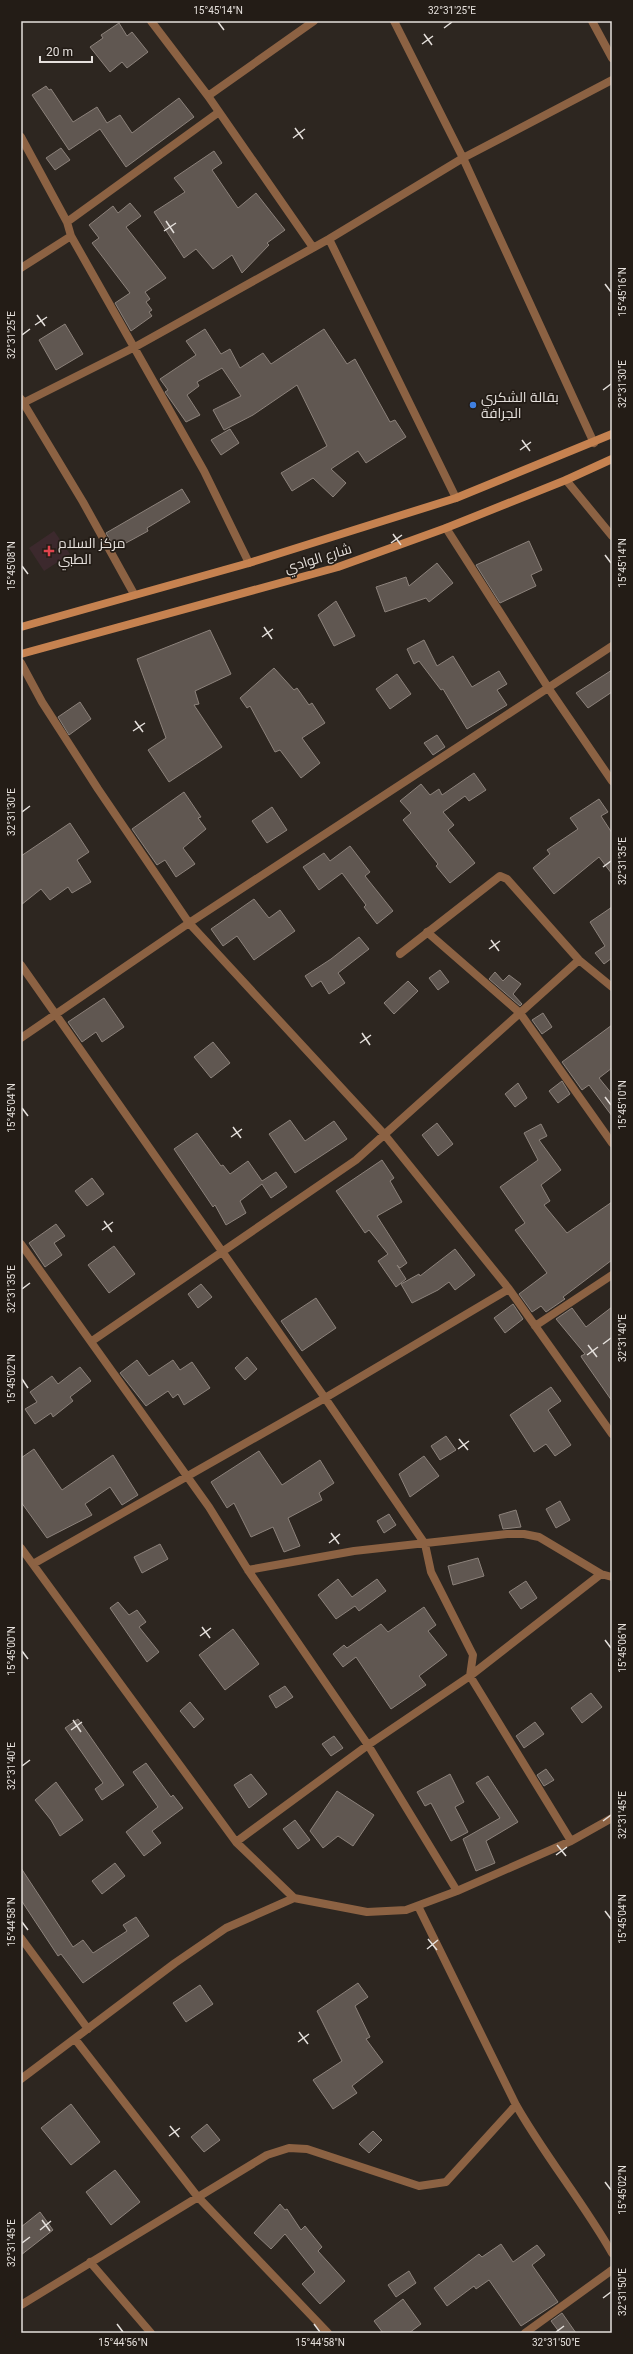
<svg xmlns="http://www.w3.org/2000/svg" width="633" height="2354" font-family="Roboto,Cairo,sans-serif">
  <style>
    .medical { fill: #3c292d }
    .building { fill: #605751; stroke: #8c827b }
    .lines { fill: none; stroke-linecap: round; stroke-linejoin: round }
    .minor { stroke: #8c6243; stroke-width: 8 }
    .secondary { stroke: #c68250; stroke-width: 8 }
    .ticks { fill: none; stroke: #e5e0dc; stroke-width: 1.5 }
    .shop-dot { fill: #3f7fe0; stroke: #231c16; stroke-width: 1.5 }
    .health-dot { fill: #e0444e; stroke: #231c16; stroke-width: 1.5 }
    .labels { text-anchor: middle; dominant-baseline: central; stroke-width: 3.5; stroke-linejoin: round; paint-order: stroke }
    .poi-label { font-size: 14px; fill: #e5e0dc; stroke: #231c16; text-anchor: start }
    .street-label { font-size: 14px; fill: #e5e0dc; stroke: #231c16 }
    .neatline { fill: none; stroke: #e5e0dc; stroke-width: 1.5 }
    .ticks-label { font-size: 10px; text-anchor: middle; fill: #e5e0dc }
  </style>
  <rect width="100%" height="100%" fill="#2d2620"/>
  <path class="medical" d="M54,531L70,554L44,571L29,548Z"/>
  <path class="building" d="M119,23L127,36L132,32L148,52L127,68L122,62L110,72L90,47L103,38L101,35Z
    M46,86L49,90L51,89L73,122L97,107L107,123L120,115L132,133L179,98L194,117L126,167L100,129L69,150L32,95Z
    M61,148L70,160L55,170L46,158Z
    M214,151L222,163L212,170L238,208L256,193L285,230L267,243L269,245L242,273L232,255L213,269L196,249L184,258L154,212L185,192L174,178Z
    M130,203L141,216L126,227L166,278L145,292L150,299L146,302L152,310L149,312L152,316L131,331L115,303L130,293L92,243L99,238L89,225L113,206L118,213Z
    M65,324L83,354L56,370L39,340Z
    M205,329L221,354L230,349L240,368L263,353L271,364L324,329L347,364L355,359L390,422L395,420L406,437L366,463L358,451L331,469L346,483L333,497L313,478L292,491L281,473L327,446L297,385L253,415L224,430L213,410L241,396L222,368L197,382L199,386L187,395L200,415L186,422L165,392L168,390L160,379L196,355L186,341Z
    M230,429L239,443L221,455L211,440Z
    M182,489L190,502L147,528L148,531L115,549L106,533Z
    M529,541L542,570L531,575L536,586L500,603L476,565Z
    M437,563L453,583L429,602L426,598L385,612L376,587L406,577L409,586Z
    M336,601L355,636L334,646L318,615Z
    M210,630L231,674L195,691L199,704L194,705L222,747L169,782L148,750L166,738L137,659Z
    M424,640L437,666L453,656L472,687L499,671L507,684L497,690L507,705L467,729L443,689L441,690L419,661L414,664L407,649Z
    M274,668L294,690L297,688L309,705L312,703L325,723L302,738L320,763L301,778L280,750L275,752L250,706L247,708L240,698Z
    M612,670V692L588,708L576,693Z
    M397,674L411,694L390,709L376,689Z
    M80,702L91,719L69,735L58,717Z
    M437,735L445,747L433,755L424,743Z
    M474,773L486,790L469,801L465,796L443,812L454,825L448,830L475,863L450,883L436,866L438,864L403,820L411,813L400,801L421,784L430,795L439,789L442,795Z
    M184,792L201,817L198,818L206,829L183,848L195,864L176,877L165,860L157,865L132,829Z
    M599,799L608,812L601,816L612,833V874L599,857L554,894L533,868L550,854L547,850L578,829L570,818Z
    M272,807L287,830L267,843L252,821Z
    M70,823L89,852L77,860L91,882L72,893L68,887L50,900L41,889L21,905V856Z
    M350,846L370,872L365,876L393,911L377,924L364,907L366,905L342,873L319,890L303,867L324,853L330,861Z
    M254,899L269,918L280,910L295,931L254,960L237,936L223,946L211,929Z
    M612,907V958L604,964L595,953L605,946L590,922Z
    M359,937L369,949L338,973L345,983L329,994L321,981L312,987L305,976L331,959Z
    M440,970L449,982L438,990L429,978Z
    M495,972L503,981L509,975L521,984L513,994L522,1004L520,1006L489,979Z
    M408,981L418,991L394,1014L384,1003Z
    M104,998L124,1027L102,1042L96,1032L82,1042L68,1022Z
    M543,1013L552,1027L542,1034L532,1020Z
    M612,1025V1068L599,1078L612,1094V1116L589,1085L582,1090L562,1062Z
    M213,1042L230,1063L211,1078L194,1057Z
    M562,1081L570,1094L558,1103L549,1091Z
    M518,1083L527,1098L515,1107L505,1094Z
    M290,1120L305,1141L334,1121L347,1139L295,1173L269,1134Z
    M437,1123L453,1144L438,1156L422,1135Z
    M541,1124L547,1136L539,1140L561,1170L541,1185L550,1201L544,1205L567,1233L612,1202V1260L563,1297L565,1299L546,1312L541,1306L532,1312L519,1294L547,1273L515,1230L525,1223L500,1187L538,1160L524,1133Z
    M197,1133L221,1166L223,1165L230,1174L248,1161L262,1181L276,1172L287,1187L271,1198L262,1184L240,1201L246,1213L226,1225L215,1205L213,1207L174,1149Z
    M382,1160L394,1178L390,1181L402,1202L377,1216L407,1263L400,1268L397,1265L406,1279L396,1287L378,1261L388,1254L369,1230L365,1233L336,1191Z
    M92,1178L104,1194L87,1206L75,1191Z
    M56,1224L65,1236L54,1243L62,1255L45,1267L29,1243Z
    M114,1246L135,1274L109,1293L88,1265Z
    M455,1249L475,1275L455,1290L449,1282L438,1290L412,1303L401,1284L419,1274L420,1276Z
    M201,1284L212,1297L198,1308L188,1294Z
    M316,1298L336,1328L302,1351L281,1321Z
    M513,1304L523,1319L505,1333L494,1318Z
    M612,1307V1401L582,1358L581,1356L585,1354L556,1319L572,1308L586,1327Z
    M247,1357L257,1369L245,1380L235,1368Z
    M137,1360L149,1376L173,1360L180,1370L192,1362L210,1388L184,1405L178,1394L173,1398L168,1391L146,1406L120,1373Z
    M80,1367L91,1381L70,1397L73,1401L53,1417L51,1413L35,1424L25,1409L37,1402L30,1392L52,1376L58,1384Z
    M551,1387L561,1401L548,1410L571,1445L555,1456L546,1444L534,1452L510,1415Z
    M446,1436L456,1450L440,1460L431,1446Z
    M34,1449L62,1490L113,1455L138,1495L122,1505L110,1487L85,1504L92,1515L47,1538L21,1502V1458Z
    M259,1451L282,1485L320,1460L334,1483L319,1493L322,1500L288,1518L300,1546L284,1552L273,1527L251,1537L234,1503L227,1508L211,1482Z
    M424,1456L439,1476L410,1497L399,1474Z
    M560,1501L570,1520L556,1528L546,1509Z
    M516,1510L521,1527L503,1529L499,1515Z
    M389,1514L396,1525L384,1533L377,1521Z
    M160,1544L168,1559L142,1573L134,1557Z
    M478,1558L484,1576L453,1585L448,1566Z
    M338,1579L352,1597L377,1579L386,1591L359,1611L355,1606L336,1619L318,1595Z
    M526,1581L537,1598L521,1609L509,1592Z
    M118,1602L129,1615L137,1610L146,1622L139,1627L159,1652L147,1662L110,1608Z
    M424,1607L436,1625L428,1631L447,1655L419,1676L426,1685L391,1709L356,1657L343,1667L333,1654L344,1645L347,1648L381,1624L388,1632Z
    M233,1629L259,1664L225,1690L199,1655Z
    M285,1686L293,1697L276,1708L269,1696Z
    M591,1693L602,1707L582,1723L571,1708Z
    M190,1702L204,1719L194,1728L180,1711Z
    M78,1719L124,1785L102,1800L95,1789L103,1783L65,1728Z
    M535,1722L544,1734L524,1748L516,1736Z
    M334,1736L343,1748L331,1756L322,1744Z
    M146,1763L171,1797L173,1795L183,1808L152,1831L161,1843L144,1856L126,1832L158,1807L133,1772Z
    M546,1769L554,1780L544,1786L537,1775Z
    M251,1774L267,1794L249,1808L234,1785Z
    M450,1774L464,1802L455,1807L468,1832L451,1841L431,1803L425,1806L417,1792Z
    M488,1776L518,1822L486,1841L495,1863L476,1871L463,1839L500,1818L476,1783Z
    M56,1782L83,1820L60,1836L51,1820L35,1800Z
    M337,1791L374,1815L353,1846L338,1836L323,1848L310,1831Z
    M295,1820L310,1840L298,1849L283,1829Z
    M115,1863L125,1876L102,1894L92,1881Z
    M21,1868L73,1947L83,1940L93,1953L127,1931L123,1925L136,1917L149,1936L83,1983L61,1954L58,1956L21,1900Z
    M358,1983L368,1997L355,2006L370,2037L366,2039L383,2062L352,2086L357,2093L333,2109L313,2080L342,2061L317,2011Z
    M200,1985L213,2004L186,2022L173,2003Z
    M71,2104L100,2142L71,2165L41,2128Z
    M207,2124L220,2140L204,2152L191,2137Z
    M373,2131L382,2140L369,2153L359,2144Z
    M115,2170L140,2202L111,2225L86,2192Z
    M280,2204L285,2210L287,2209L301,2230L305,2226L322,2247L318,2251L345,2281L320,2304L302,2284L315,2272L285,2234L271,2249L254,2233Z
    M40,2212L53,2230L21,2255V2227Z
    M501,2244L513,2262L537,2245L545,2255L532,2265L558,2302L521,2326L489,2280L476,2289L474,2286L447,2306L434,2288L479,2254L482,2257Z
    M409,2271L416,2283L396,2297L388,2285Z
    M403,2299L421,2324L409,2333H383L374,2321Z
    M562,2313L576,2333H560L551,2321Z"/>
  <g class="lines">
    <path class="minor" d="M151,21L208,96L312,246
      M394,21L463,158L594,443
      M592,21L612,58
      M208,96L314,21
      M21,137L67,222L71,236L204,471L249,563
      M67,222L219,112
      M329,239L456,498
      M21,268L71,236
      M21,399L83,502L134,594
      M21,404L135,347L329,239L463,158L612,80
      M566,480L612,536
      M446,528L549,689L612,781
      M21,663L42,702L98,789L189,923L384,1134L509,1289L612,1434
      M427,932L520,1013L612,1143
      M400,954L500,876L507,879L579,960L612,987
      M21,965L325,1398L425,1544L431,1572L473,1655L470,1676L571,1841
      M21,1038L189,923L612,646
      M21,1244L209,1507L248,1570L368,1745L457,1891
      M535,1326L612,1275
      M92,1341L356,1160L579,960
      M21,1548L236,1842L294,1898
      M33,1564L325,1398L509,1289
      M248,1570L354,1551L507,1534H524L539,1537L601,1574L612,1577
      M236,1842L368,1745L470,1676L601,1574
      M418,1906L516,2105C545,2156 583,2202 612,2253
      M21,1938L88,2029
      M75,2039L197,2196L328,2333
      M21,2079L175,1963L226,1928L294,1898L367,1912L406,1910L457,1891L571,1841L612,1818
      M90,2262L151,2333
      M21,2305L267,2155L289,2148L307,2149L419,2186L446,2182L516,2105
      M525,2333L612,2270"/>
    <path class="secondary" d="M21,627L249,563L456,498L612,434
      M21,654L338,567L446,528L566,480L612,459"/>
  </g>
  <path class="ticks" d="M218,22L224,30M444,28L452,22M424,34L432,45M422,44L433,36M295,128L303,139M293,138L305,129M166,221L174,233M164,231L176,223M605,284L611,292M37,315L45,326M35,325L47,317M22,335L30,329M603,390L611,384M522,440L530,451M520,450L531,442M393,534L401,545M391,543L402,535M605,555L611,563M22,566L28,574M264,627L272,639M262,637L273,629M135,721L143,732M133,731L145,723M22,812L30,806M603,867L611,861M491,940L499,951M489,949L500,941M362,1033L370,1045M360,1043L371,1035M605,1097L611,1105M22,1108L28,1116M233,1127L241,1138M231,1137L242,1129M104,1221L112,1232M102,1230L113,1222M22,1289L30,1283M603,1344L611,1338M588,1345L597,1357M587,1355L598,1347M22,1379L28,1388M459,1439L468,1450M458,1449L469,1441M331,1533L339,1544M329,1543L340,1534M202,1627L210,1638M200,1636L211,1628M605,1640L611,1648M22,1651L28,1659M73,1720L81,1732M71,1730L82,1722M22,1766L30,1760M603,1821L611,1815M557,1845L566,1856M556,1855L567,1847M605,1911L611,1919M22,1922L28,1930M428,1939L437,1950M427,1949L438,1940M299,2032L308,2044M298,2042L309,2034M170,2126L179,2137M169,2136L180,2128M605,2182L611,2190M42,2220L50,2231M40,2230L51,2221M22,2243L30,2237M603,2298L611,2292M117,2324L123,2332M314,2324L320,2332M556,2332L564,2326"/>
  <circle class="shop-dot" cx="473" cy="405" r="4"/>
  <path class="health-dot" d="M47 545h4v4h4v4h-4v4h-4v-4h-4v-4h4z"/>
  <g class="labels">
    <g class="poi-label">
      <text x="481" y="397">بقالة الشكري<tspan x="481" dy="16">الجرافة</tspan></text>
      <text x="58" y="543">مركز السلام<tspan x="58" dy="16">الطبي</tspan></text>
    </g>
    <g class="street-label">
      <text transform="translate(318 558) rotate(-17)">شارع الوادي</text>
    </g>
  </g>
  <rect width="633" height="2354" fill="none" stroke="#231c16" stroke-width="44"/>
  <path d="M40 56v6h52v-6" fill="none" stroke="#e5e0dc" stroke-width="2"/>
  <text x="46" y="56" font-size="12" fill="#e5e0dc" stroke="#231c16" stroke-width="3" paint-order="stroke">20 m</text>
  <rect x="22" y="22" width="589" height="2310" class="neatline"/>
  <g class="ticks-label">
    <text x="218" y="14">15°45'14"N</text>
    <text x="452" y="14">32°31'25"E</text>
    <text transform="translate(622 292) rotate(-90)" y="4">15°45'16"N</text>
    <text transform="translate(11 335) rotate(-90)" y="4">32°31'25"E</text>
    <text transform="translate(622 384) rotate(-90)" y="4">32°31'30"E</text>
    <text transform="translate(622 563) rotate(-90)" y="4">15°45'14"N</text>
    <text transform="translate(11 566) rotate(-90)" y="4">15°45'08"N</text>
    <text transform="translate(11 812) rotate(-90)" y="4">32°31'30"E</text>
    <text transform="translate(622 861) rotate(-90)" y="4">32°31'35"E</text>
    <text transform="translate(622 1105) rotate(-90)" y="4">15°45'10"N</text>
    <text transform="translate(11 1108) rotate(-90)" y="4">15°45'04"N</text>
    <text transform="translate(11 1289) rotate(-90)" y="4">32°31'35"E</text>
    <text transform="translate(622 1338) rotate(-90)" y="4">32°31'40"E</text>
    <text transform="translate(11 1379) rotate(-90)" y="4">15°45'02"N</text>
    <text transform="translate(622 1648) rotate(-90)" y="4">15°45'06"N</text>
    <text transform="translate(11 1651) rotate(-90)" y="4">15°45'00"N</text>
    <text transform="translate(11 1766) rotate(-90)" y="4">32°31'40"E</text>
    <text transform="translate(622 1815) rotate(-90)" y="4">32°31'45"E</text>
    <text transform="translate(622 1919) rotate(-90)" y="4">15°45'04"N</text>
    <text transform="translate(11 1922) rotate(-90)" y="4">15°44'58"N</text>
    <text transform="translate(622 2190) rotate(-90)" y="4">15°45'02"N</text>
    <text transform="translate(11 2243) rotate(-90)" y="4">32°31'45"E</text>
    <text transform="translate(622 2292) rotate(-90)" y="4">32°31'50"E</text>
    <text x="123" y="2346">15°44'56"N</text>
    <text x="320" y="2346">15°44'58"N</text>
    <text x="556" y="2346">32°31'50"E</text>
  </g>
</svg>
